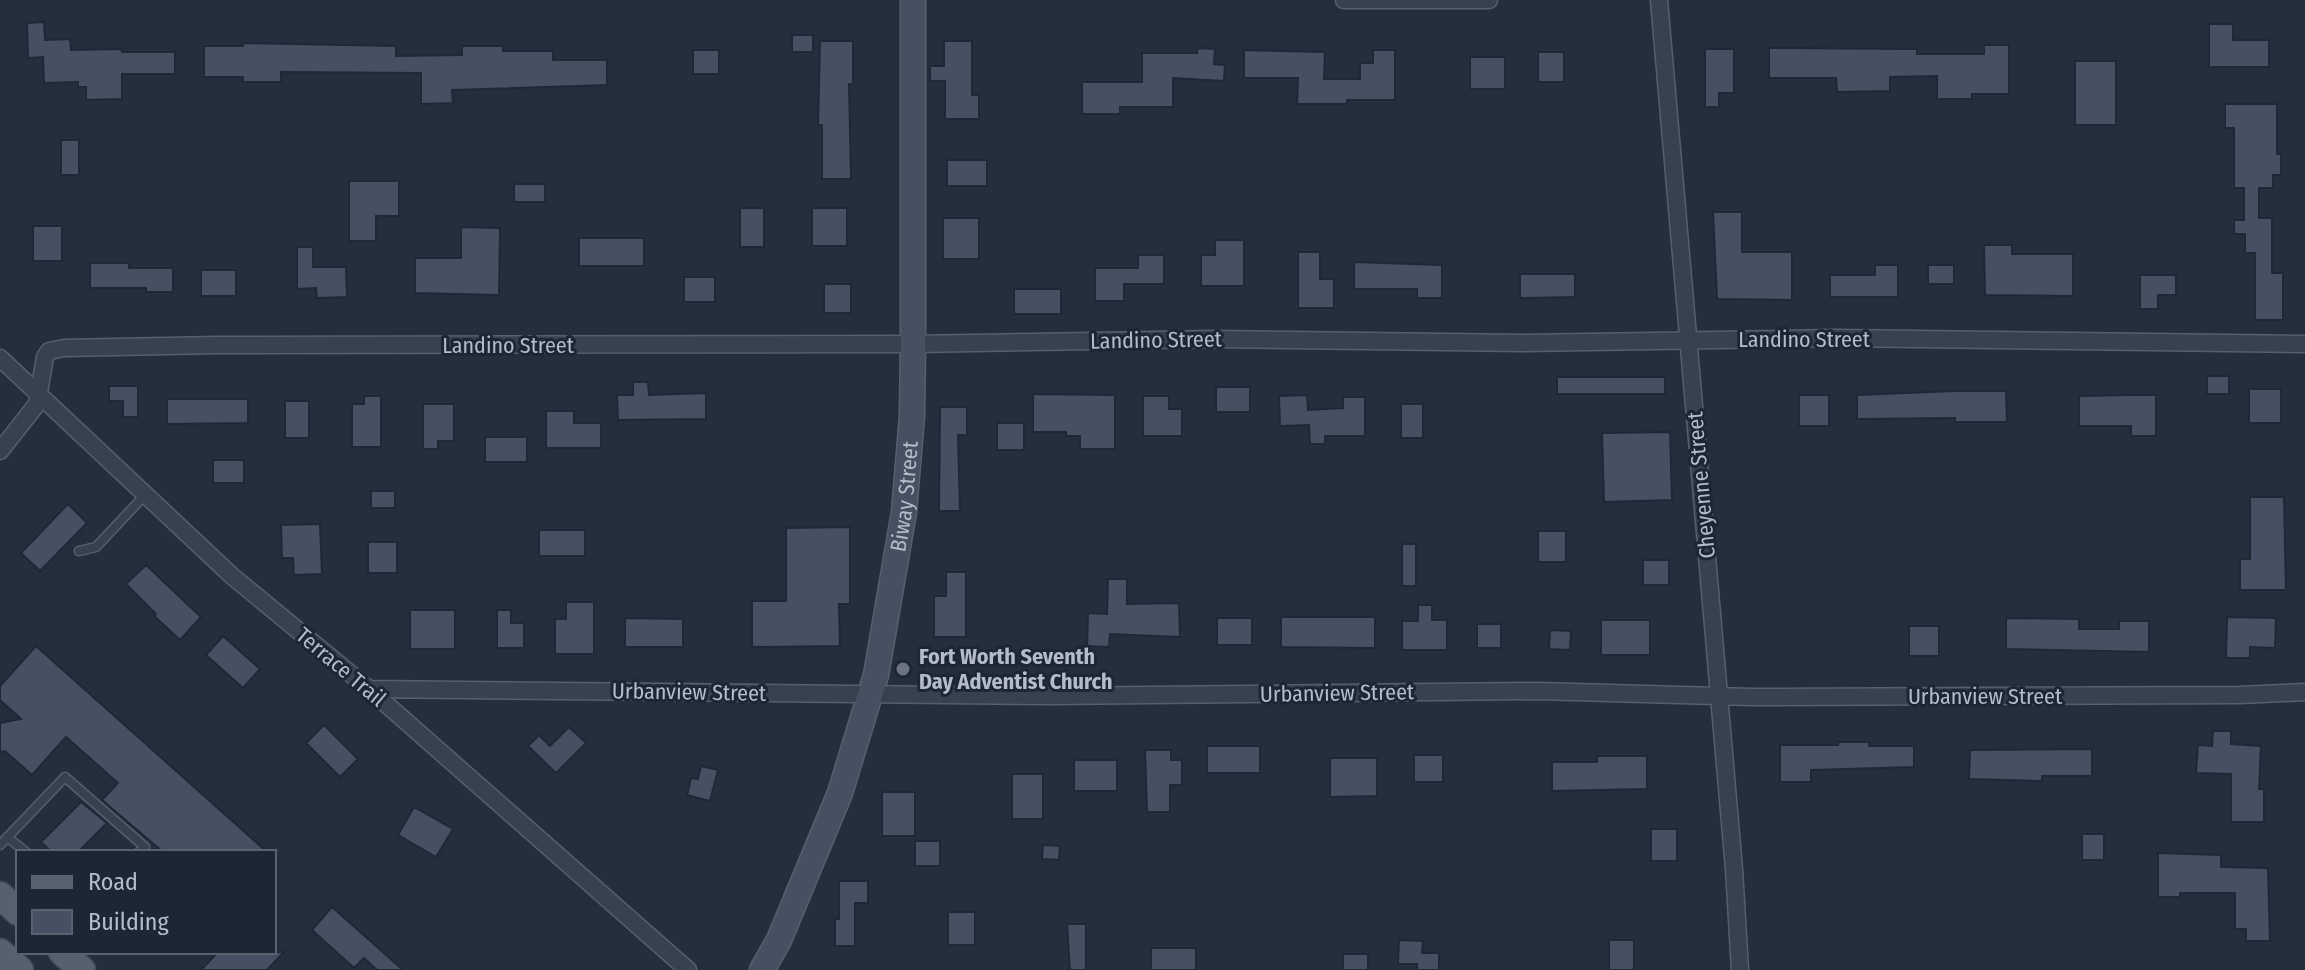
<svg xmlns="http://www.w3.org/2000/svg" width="2305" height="970" font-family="'Fira Sans Condensed',sans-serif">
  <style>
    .building { fill: #455162; stroke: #1f2835; stroke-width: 2 }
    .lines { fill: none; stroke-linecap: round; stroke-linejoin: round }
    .lane-casing { stroke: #565f6c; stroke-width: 11 }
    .street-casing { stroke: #565f6c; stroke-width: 19 }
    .secondary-casing { stroke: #565f6c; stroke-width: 27 }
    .primary-casing { stroke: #414a57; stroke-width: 29 }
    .lane { stroke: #38414e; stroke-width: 8 }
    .street { stroke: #38414e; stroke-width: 16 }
    .secondary { stroke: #465061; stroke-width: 24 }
    .primary { stroke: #56606e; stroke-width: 26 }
    .worship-dot { fill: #6b7280; stroke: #1d2633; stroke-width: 3 }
    .labels { text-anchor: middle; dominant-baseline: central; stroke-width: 6; stroke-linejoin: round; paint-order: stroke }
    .street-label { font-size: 22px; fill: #b4bcc9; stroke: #1d2633 }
    .poi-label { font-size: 22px; font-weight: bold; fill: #b4bcc9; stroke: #1d2633; text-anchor: start }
  </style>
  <rect width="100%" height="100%" fill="#242f3e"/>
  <path class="building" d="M44,22L45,40L70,39L71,50L121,49L122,52H175V74H122V99L86,100V87H78V82L44,83L43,57L28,58L27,23Z
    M2209,24H2233V40H2269V67H2209Z
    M792,35H813V52H792Z
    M820,41H853V84H849L851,179H822V125H818Z
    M944,41H972V95H979V119H945V81H930V66H944Z
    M243,43L396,46V56L462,55V46H503V51H553V60H607V85L452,90L453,103L421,104V73L281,72V82H243V77H204V46H243Z
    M1984,45H2009V94H1972V99H1937V76L1890,77V91L1837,92L1836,78H1769V48L1917,49V54H1984Z
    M1198,48L1215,49L1214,64L1225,65L1224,81L1173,78V107H1120V114H1082V82H1142V53H1197Z
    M1705,49H1734V93H1719V107H1705Z
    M693,50H719V74H693Z
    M1244,50L1325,52L1324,79H1360V63H1373V50H1395V100H1347V104H1297L1298,78H1244Z
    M1538,52H1564V82H1538Z
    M1470,57H1505V89H1470Z
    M2075,61H2116V125H2075Z
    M2225,104H2277V154H2281V175H2273V188H2259V218H2272V273H2283V320H2255V253H2245V234H2234V220H2244V188H2234V128H2225Z
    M61,140H79V175H61Z
    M947,160H987V186H947Z
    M349,181H399V216H376V241H349Z
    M514,184H545V202H514Z
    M740,208H764V247H740Z
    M812,208H847V246H812Z
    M1713,212H1742V252H1792V300L1717,299Z
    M943,218H979V259H943Z
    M33,226H62V261H33Z
    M461,227L500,228L499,295L415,293V258H461Z
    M579,238H644V266H579Z
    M1215,240H1244V286H1201V255H1215Z
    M1984,245H2012V254H2073V296L1985,295Z
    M297,247H313V267H346L347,297L317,298L316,288L297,289Z
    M1298,252H1320V279H1334V308H1298Z
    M1138,255H1164V284H1124V301H1095V268H1138Z
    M1354,262L1442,265V298H1417V289H1354Z
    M90,263H129V268H173V292H146V288H90Z
    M1875,265H1898V297H1830V275H1875Z
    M1928,265H1954V284H1928Z
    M201,270H236V296H201Z
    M1520,274H1575V297L1520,298Z
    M2140,275H2176V295H2158V309H2140Z
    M684,277H715V302H684Z
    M824,284H851V313H824Z
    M1014,289H1061V314H1014Z
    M2207,376H2229V394H2207Z
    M1557,377H1665V394H1557Z
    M633,382H648L649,395L706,393V419L618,420L617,395H633Z
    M109,386H138V417H123V401H109Z
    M1216,387H1250V412H1216Z
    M2249,389H2281V423H2249Z
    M1955,391H2006L2007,422H1955V418L1857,419V395Z
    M1033,394L1115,395V449H1080V436H1066V432H1033Z
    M1307,395L1308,410L1343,408V397H1365V436H1325V444H1310L1309,425L1280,426L1279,396Z
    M1799,395H1829V426H1799Z
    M2131,395H2156V436H2131V426H2079V396Z
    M364,396H381V447H352V404H364Z
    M1143,396H1169V409H1182V436H1143Z
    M167,399H248V423L167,424Z
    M285,401H309V438H285Z
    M423,404H454V441H438V449H423Z
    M1401,404H1423V438H1401Z
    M940,407H967V435H958L960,511H939Z
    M546,411H574V423H601V448H546Z
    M997,423H1024V450H997Z
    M1670,432L1672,500L1604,502L1602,433Z
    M485,437H527V462H485Z
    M213,460H244V483H213Z
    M371,491H395V508H371Z
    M2250,497H2284L2286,590H2240V559H2250Z
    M68,504L87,523L40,571L21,553Z
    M320,524L322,574L294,575L293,558H282L281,525Z
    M850,527V604H839L840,646L752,647V601H786V528Z
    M539,530H585V556H539Z
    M1538,531H1566V562H1538Z
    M368,542H397V573H368Z
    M1402,544H1416V586H1402Z
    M1643,560H1669V585H1643Z
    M146,565L201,617L180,640L154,616L156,614L126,584Z
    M946,572H966V637H934V596H946Z
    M1108,579H1127V604L1179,603L1180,637L1110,634L1109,647L1087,646L1088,613L1107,614Z
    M566,602H594V654H555V619H566Z
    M1418,605H1432V620H1447V650H1402V621H1418Z
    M410,610H455V649H410Z
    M497,610H511V623H524V648H497Z
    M1281,617H1375V648L1281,647Z
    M2227,617L2276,618L2275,648L2250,647V658H2226Z
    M625,618L683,619V647H625Z
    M1217,618H1252V645H1217Z
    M2006,618L2079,619V629H2119V621H2149V652L2006,649Z
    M1601,620H1650V655H1601Z
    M1477,624H1501V648H1477Z
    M1909,626H1939V656H1909Z
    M1550,630L1571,631L1570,650L1549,649Z
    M223,636L260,669L243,688L206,655Z
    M36,646L267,852H163L102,800L118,783L66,737L32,775L5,751L0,752V723L21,719L0,700V686Z
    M324,725L358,759L340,777L306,743Z
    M569,727L586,743L556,773L528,746L539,735L550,746Z
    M2213,731H2231V744L2261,746L2259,789H2264V822H2231V774L2196,773L2198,745L2212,746Z
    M1838,742H1869V746H1914V767L1811,770V782H1780V745H1838Z
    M1207,746H1260V773H1207Z
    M2092,749V776H2042V781L1969,779L1970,750Z
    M1145,750H1171V760H1182V785H1170V812H1147Z
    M1414,755H1443V782H1414Z
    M1597,756H1647V789L1552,791V762H1597Z
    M1330,758H1377V796L1330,797Z
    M1074,760H1117V791H1074Z
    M701,766L718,770L710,801L687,795L691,778L698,779Z
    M1012,774H1043V819H1012Z
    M882,792H915V836H882Z
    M81,802L107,823L78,852H51L41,842Z
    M414,807L453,829L436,857L398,835Z
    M1651,829H1677V861H1651Z
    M2082,834H2104V860H2082Z
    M915,841H940V866H915Z
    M1043,845L1060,846L1059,860L1042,859Z
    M2158,853L2221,855V867L2268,868L2270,941H2246V929H2235V893H2180V897H2158Z
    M839,881H868V903H855V946H835V919H839Z
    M332,907L403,970H377L364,958L354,968L312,930Z
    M948,912H975V945H948Z
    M1067,924H1086V970H1070Z
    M1399,940L1423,941L1422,953H1439V970H1417V964H1398Z
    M1609,940H1634V970H1609Z
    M1151,948H1196V970H1151Z
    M218,952H284L267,970H201Z
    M1343,954H1368V970H1343Z"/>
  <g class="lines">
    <g class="lane-casing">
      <path id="lane" d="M79,551L96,547L146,494
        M7,837L26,852
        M0,845L65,777L145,847L139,852"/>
    </g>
    <g class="street-casing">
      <path id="street" d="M1344,0H1489
        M1659,0L1734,869L1740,970
        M0,358L232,576L369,689L688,970
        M0,451L37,404L45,357L49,351L64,348L217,345L913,344L1214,339L1523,343L1837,338L2305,344
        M369,689L1051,696L1538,691L1752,697L2240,695L2305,692"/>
    </g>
    <g class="secondary-casing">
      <g id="secondary">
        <path id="s1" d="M762,970L779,940L840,793L876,675L904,512L912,416L913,344V0"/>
      </g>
    </g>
    <g class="primary-casing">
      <path id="primary" d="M0,895L18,912
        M0,952L20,970
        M62,952L82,970"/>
    </g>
    <use href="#lane" class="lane"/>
    <use href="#street" class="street"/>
    <use href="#secondary" class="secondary"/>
    <use href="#primary" class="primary"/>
  </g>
  <circle class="worship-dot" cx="903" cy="669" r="8"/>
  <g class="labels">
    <g class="street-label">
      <text x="1804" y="339">Landino Street</text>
      <text transform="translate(1156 340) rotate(-1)">Landino Street</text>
      <text x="508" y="345">Landino Street</text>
      <text transform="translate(1701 485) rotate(-95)">Cheyenne Street</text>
      <text stroke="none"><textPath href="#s1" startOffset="498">Biway Street</textPath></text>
      <text transform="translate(341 667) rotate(40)">Terrace Trail</text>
      <text transform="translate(689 692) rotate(1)">Urbanview Street</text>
      <text transform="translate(1337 693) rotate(-1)">Urbanview Street</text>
      <text x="1985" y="696">Urbanview Street</text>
    </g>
    <g class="poi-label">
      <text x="919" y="656">Fort Worth Seventh<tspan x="919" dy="25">Day Adventist Church</tspan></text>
    </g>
  </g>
  <rect x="16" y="850" width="260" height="104" fill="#1d2633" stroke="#59626f" stroke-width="2"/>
  <rect x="32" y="876" width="40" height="12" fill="#56606e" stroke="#59626f" stroke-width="2"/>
  <text x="88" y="890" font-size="24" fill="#b4bcc9">Road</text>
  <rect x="32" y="910" width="40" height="24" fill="#455162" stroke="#59626f" stroke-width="2"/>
  <text x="88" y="930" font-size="24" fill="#b4bcc9">Building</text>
</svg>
